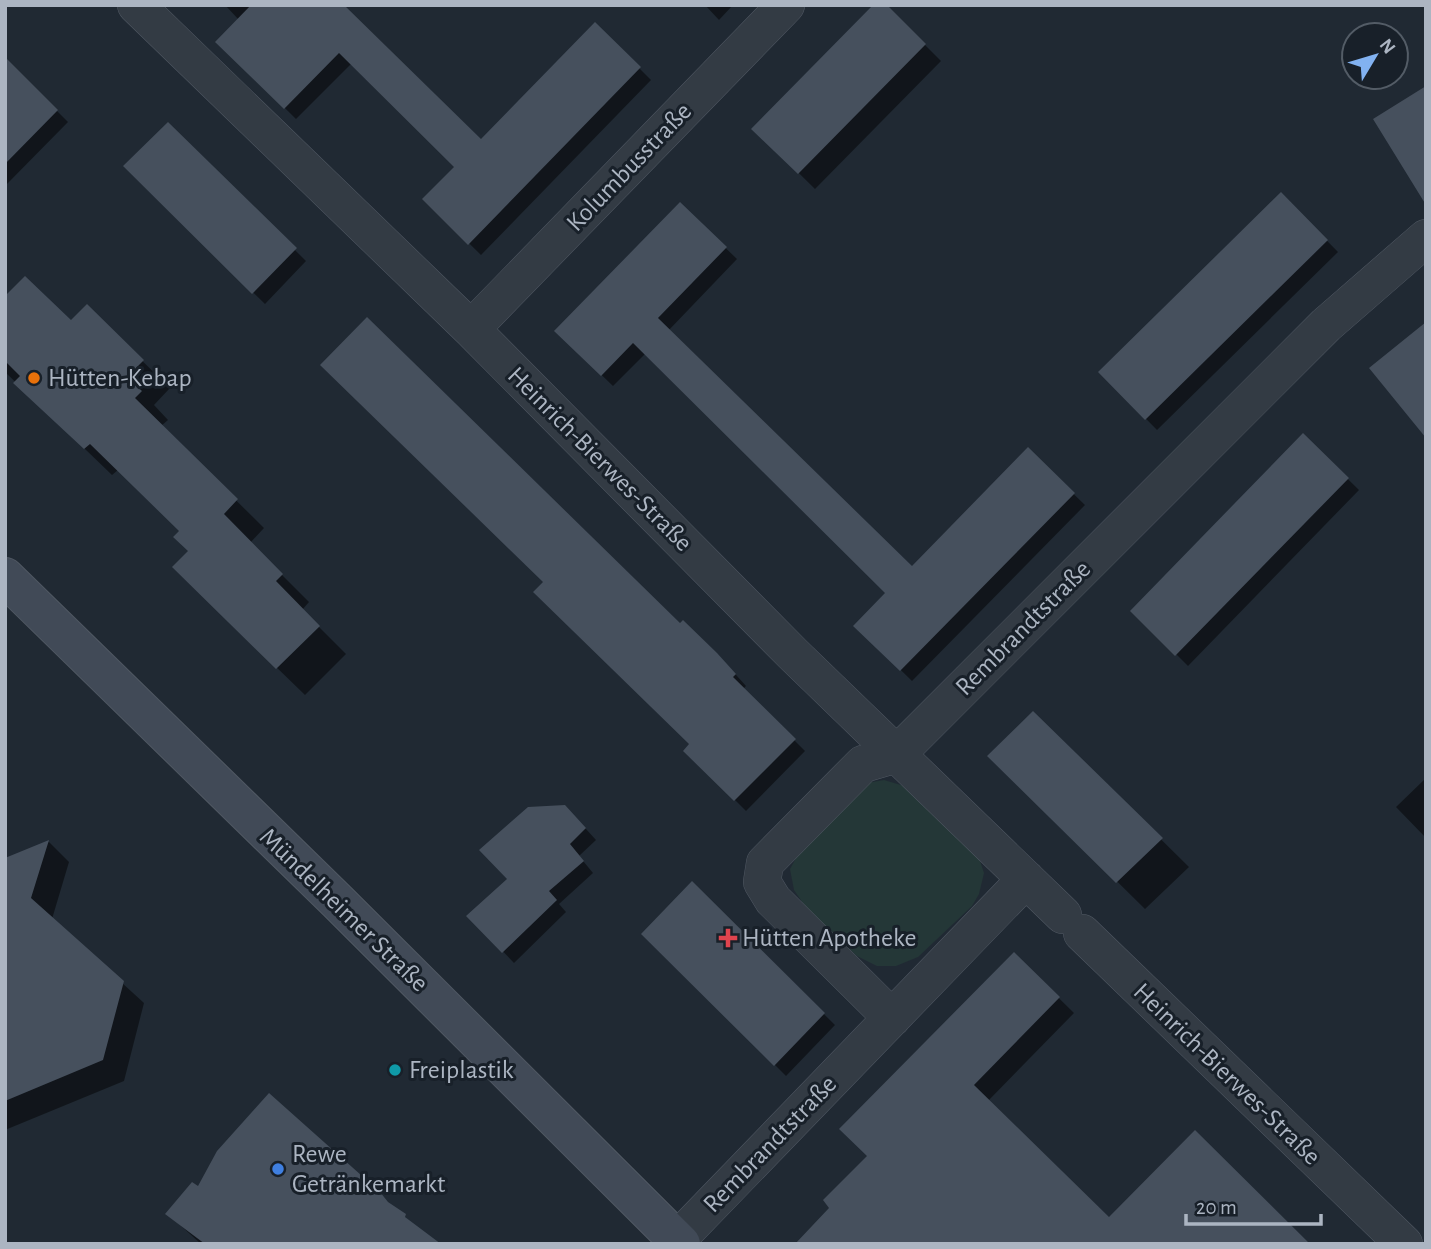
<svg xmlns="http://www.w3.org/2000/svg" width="1431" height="1249" font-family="'Alegreya Sans',sans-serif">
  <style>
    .green { fill: #243737 }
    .shadow { fill: #0007 }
    .building { fill: #46505d }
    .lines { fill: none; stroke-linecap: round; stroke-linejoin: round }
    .minor-casing { stroke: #505863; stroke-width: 38 }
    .secondary-casing { stroke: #505863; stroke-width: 40 }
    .minor { stroke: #333b44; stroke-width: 37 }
    .secondary { stroke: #414a57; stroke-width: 38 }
    .food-dot { fill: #e8710a; stroke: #182029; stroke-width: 2.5 }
    .health-dot { fill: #e0444e; stroke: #182029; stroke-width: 2.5 }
    .culture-dot { fill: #0f9aa8; stroke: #182029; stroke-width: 2.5 }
    .shop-dot { fill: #3f7fe0; stroke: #182029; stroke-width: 2.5 }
    .labels { text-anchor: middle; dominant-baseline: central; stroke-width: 6; stroke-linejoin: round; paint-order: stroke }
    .street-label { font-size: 26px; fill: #acb5c2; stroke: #182029 }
    .poi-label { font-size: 26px; fill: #acb5c2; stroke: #182029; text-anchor: start }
  </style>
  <rect width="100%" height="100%" fill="#202933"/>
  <path class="green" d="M884,780L911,788L977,852L984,873L979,894L972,906L918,957L896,966H877L857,956L807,909L794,890L790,869L801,849L867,783Z"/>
  <path class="shadow" d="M225,5H342L481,141L595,24L651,80L481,255L424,199L456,167L352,63L296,119L218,42L239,20Z
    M705,5H733L719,20Z
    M885,5L941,61L815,189L754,129Z
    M13,67L68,122L5,186V75Z
    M168,124L306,261L265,304L125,166Z
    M1281,194L1338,252L1157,430L1100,372Z
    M680,204L737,259L668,331L912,568L1028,450L1085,505L912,681L856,626L888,593L646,353L613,386L556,331Z
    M5,298L71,323L87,307L170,388L154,405L168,420L161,426L264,528L250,543L309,602L302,610L346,654L305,695L201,594L190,551L181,531L118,470L112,475L5,372Z
    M1303,435L1359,490L1188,666L1133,611Z
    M680,626L728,666L746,686L743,689L805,751L746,811L686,751L691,744Z
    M1033,713L1189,867L1145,909L990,756Z
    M1426,778V838L1396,807Z
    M576,818L596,840L579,856L593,873L559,904L566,912L514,963L469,916Z
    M49,842L69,862L52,919L144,1003L124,1081L5,1130V860Z
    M692,884L835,1025L786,1076L644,934Z
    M1014,954L1074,1013L988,1101L1109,1219L832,1208Z
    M198,1188L394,1208L436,1244H201L168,1214Z"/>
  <path class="building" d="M251,5H344L481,139L595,22L641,67L468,245L422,199L454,167L339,53L284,109L215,42Z
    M873,5H887L926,44L798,174L751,129Z
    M5,57L58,110L5,164Z
    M1426,86V205L1373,119Z
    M168,122L297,248L252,294L123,166Z
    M1281,192L1328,240L1145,420L1098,372Z
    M680,202L727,247L658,318L912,566L1028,447L1075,493L900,671L853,626L885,593L633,343L601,376L554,331Z
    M25,276L71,320L87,304L144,360L127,377L142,391L135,398L238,499L224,514L283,574L276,581L320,626L276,669L172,567L188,551L173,537L179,531L90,444L84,449L13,383L20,376L5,361V296Z
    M367,317L680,623L683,620L717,653L736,674L733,677L796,739L734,801L683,751L689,744L533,592L543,582L320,365Z
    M1426,322V438L1369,368Z
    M1303,433L1349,478L1175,656L1130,611Z
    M1033,711L1163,838L1116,883L987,756Z
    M565,805L586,828L570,844L584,861L549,891L557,900L502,953L466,916L507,879L479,850L528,807Z
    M49,840L31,898L124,981L103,1060L5,1101V858Z
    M692,881L825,1013L774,1066L641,934Z
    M1014,952L1060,997L974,1085L1109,1217L1195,1130L1310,1244H795L829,1208L823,1200L867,1156L839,1129Z
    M269,1093L380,1192L388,1202L406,1214L405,1217L441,1244H205L165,1214L192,1182L198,1186L217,1151Z"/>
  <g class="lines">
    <g class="minor-casing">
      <path id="minor" d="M136,5L471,329L793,654L1063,915
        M471,329L786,5
        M1082,933L1404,1244
        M892,1018L773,900L762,882L765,863L863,764L897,754L1326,325L1426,238
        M677,1240L1026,879"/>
    </g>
    <g class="secondary-casing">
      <path id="secondary" d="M5,577L337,901L681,1244"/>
    </g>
    <use href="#minor" class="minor"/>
    <use href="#secondary" class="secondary"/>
  </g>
  <circle class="food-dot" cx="34" cy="378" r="7"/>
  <path class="health-dot" d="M724.5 927.5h7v7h7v7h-7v7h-7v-7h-7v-7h7z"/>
  <circle class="culture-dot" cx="395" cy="1070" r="7"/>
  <circle class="shop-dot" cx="278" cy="1169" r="7"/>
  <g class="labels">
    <g class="street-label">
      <text transform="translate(629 167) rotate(-46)">Kolumbusstraße</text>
      <text transform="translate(600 459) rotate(45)">Heinrich-Bierwes-Straße</text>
      <text transform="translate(1023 628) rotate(-45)">Rembrandtstraße</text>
      <text transform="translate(344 910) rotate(44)">Mündelheimer Straße</text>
      <text transform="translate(1227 1074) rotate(44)">Heinrich-Bierwes-Straße</text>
      <text transform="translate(770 1144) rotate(-46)">Rembrandtstraße</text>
    </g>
    <g class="poi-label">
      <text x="48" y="378">Hütten-Kebap</text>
      <text x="742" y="938">Hütten Apotheke</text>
      <text x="409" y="1070">Freiplastik</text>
      <text x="292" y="1154">Rewe<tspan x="292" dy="30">Getränkemarkt</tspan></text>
    </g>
  </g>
  <rect width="1431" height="1249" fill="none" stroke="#acb5c2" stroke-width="14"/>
  <g transform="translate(1375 56) rotate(52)"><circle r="33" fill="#182029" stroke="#535c66" stroke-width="2"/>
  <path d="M0-5L12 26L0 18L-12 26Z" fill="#82b2f1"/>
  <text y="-10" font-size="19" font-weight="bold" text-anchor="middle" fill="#acb5c2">N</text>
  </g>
  <path d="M1186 1214v10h135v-10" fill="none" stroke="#acb5c2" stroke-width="3.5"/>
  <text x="1196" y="1214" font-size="21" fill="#acb5c2" stroke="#182029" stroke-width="5" paint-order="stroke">20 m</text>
</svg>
